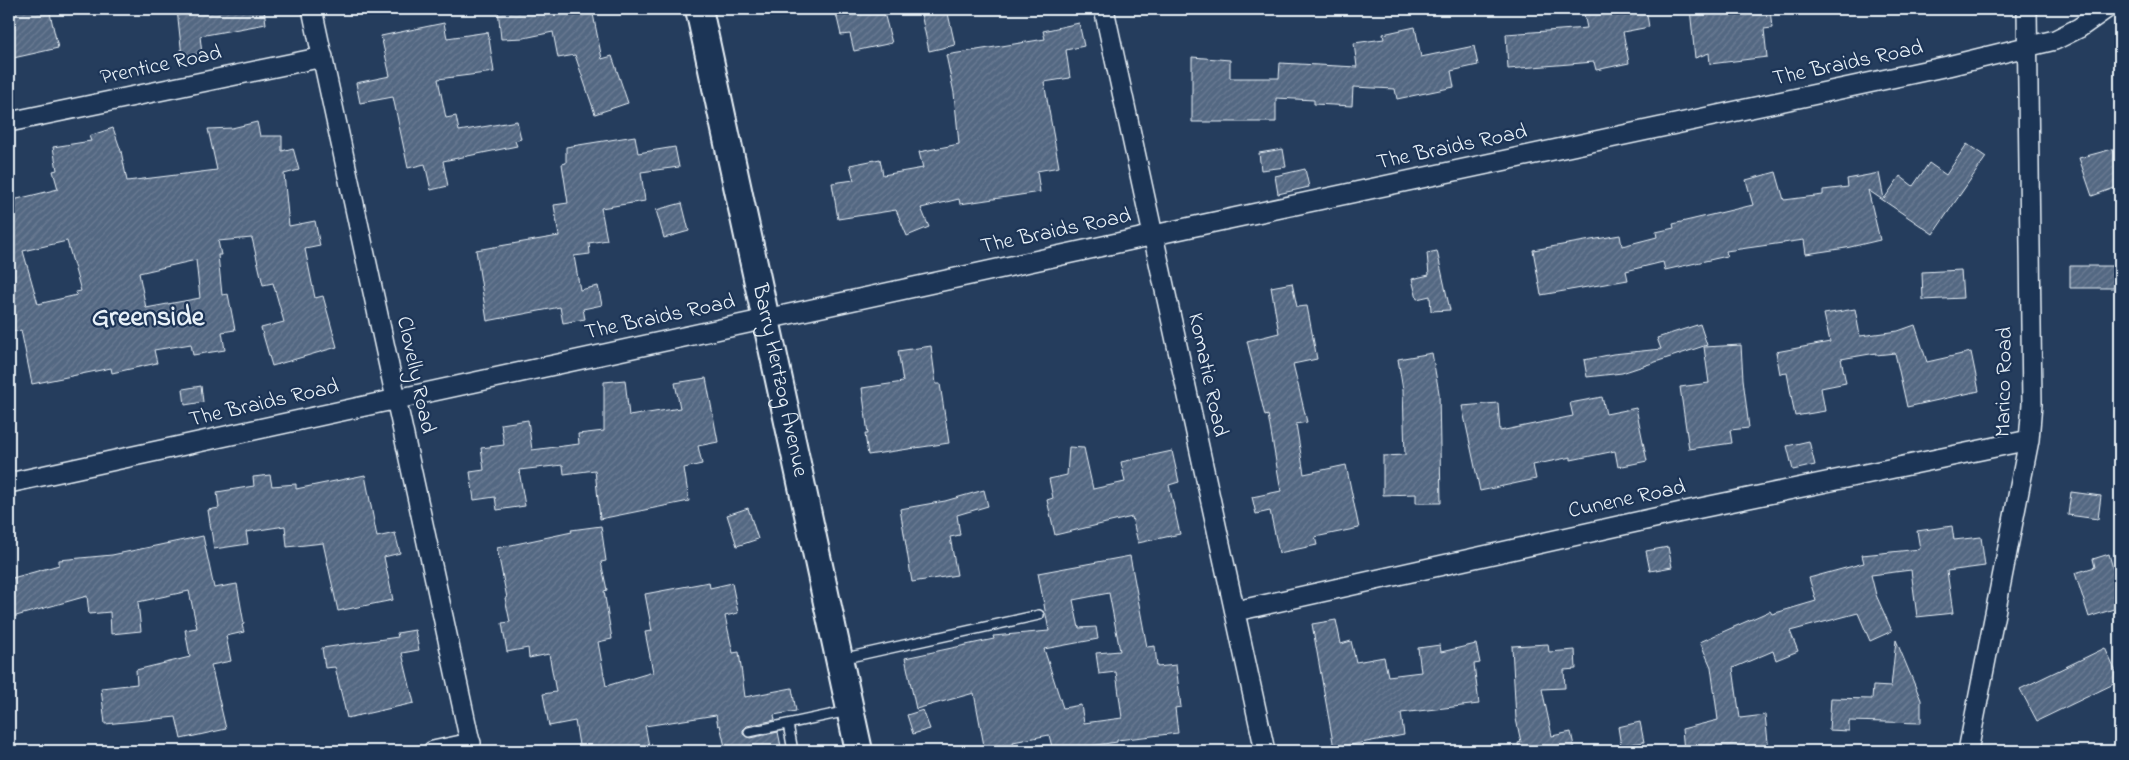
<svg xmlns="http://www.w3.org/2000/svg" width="2129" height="760" font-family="'Indie Flower',sans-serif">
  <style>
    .building { fill: url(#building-hatch); stroke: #e8f1f8; fill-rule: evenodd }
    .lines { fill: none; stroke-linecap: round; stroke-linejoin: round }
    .service-casing { stroke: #e8f1f8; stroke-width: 12 }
    .minor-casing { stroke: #e8f1f8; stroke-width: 22 }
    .secondary-casing { stroke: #e8f1f8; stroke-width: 30 }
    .service { stroke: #1d3557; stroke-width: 9 }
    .minor { stroke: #1d3557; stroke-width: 19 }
    .secondary { stroke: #1d3557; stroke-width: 26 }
    .labels { text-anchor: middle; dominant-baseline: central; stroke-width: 4.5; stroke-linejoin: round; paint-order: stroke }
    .street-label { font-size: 22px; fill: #e8f1f8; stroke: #1d3557 }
    .district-label { font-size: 28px; font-weight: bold; fill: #e8f1f8; stroke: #1d3557 }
  </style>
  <defs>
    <pattern id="building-hatch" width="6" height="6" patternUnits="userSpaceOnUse" patternTransform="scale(1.25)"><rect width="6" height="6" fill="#536782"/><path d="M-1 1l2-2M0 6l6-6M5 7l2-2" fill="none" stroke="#6c7d94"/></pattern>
  </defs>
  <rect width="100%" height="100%" fill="#253d5d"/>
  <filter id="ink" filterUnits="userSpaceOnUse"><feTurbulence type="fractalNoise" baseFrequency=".02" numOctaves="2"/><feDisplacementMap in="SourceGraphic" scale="10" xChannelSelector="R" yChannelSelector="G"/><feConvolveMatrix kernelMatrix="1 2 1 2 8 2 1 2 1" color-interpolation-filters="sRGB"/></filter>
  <g filter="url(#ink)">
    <path class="building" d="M9,9H49L58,48L9,59Z
      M177,9H264L266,24L200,36L202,54L182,56Z
      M498,9H592L602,59L612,56L628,103L595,114L575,55L558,58L553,32L524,38L501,39Z
      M835,9H883L892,43L854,51L850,34L841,35Z
      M920,9H947L955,45L929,51Z
      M1583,9H1646L1649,27L1623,32L1629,63L1596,70L1594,62L1508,69L1506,34L1587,28Z
      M1690,9H1733L1734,11L1770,9L1772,28L1764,29L1767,57L1710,64L1709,53L1695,58Z
      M444,23L447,38L488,32L494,72L438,79L446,118L456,116L459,131L517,121L521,139L515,141L517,146L443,161L448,186L431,190L425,164L408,168L393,97L360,103L356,83L390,76L381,36Z
      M1079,23L1084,46L1066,50L1070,78L1044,82L1059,167L1037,171L1040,192L960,204L959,199L921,208L929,227L907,236L896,210L838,219L832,183L854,180L850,165L880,159L883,175L923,168L919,152L959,144L954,93L946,55L1045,39L1043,31Z
      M1415,27L1421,57L1474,46L1478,65L1451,71L1454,87L1397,99L1395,89L1353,87L1352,106L1314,104V100L1276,98V122H1192V57L1230,60V78H1279L1280,63L1357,67L1354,43L1384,39L1383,34Z
      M257,122L260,136H282V151L293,148L299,170L284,174L289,226L315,221L320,246L305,249L315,298L323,296L337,347L272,366L261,328L284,322L273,283L263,285L252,238L218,241L221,255H218L222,295L228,294L235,330L222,332L225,350L193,355L191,344L154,350L157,363L112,373L111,368L32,384L21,330L9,333V201L58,189L53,171L57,170L53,147L91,141L89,136L113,128L121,151L127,181L217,170L208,129L232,128ZM67,241L81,291L76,292L77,295L38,304L23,251ZM196,260L200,298L146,308L139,273Z
      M635,136L638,153L675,147L679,167L641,172L645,201L601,208L607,240L589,243L590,254L574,256L580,290L598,286L602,305L583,309L585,319L563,323L560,307L487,321L476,250L559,236L554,205L568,203L562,164L566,163V147Z
      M1967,144L1986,157L1933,234L1868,190L1880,240L1846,248L1806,254L1804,240L1726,251L1727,256L1665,270L1663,262L1626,271L1628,280L1541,295L1533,250L1620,235L1622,246L1657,237L1656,232L1674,228L1673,224L1753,205L1746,180L1776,172L1784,200L1823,195V190L1848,187L1847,179L1879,173L1884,199L1900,176L1913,186L1929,163L1946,175Z
      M2120,147V186L2092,196L2079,158Z
      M1283,149L1286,167L1261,170L1259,153Z
      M1305,169L1309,187L1278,194L1275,176Z
      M682,203L689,231L664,238L656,210Z
      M1437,251L1450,310L1431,311L1430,296L1417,299L1412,279L1429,275L1427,253Z
      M2070,266H2120V288H2070Z
      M1961,270L1963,298L1923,300L1922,272Z
      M1292,283L1297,307L1307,306L1317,359L1293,364L1307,422L1296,424L1304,474L1346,465L1359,528L1315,537L1317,545L1279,553L1270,511L1256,514L1252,497L1281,491L1268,415L1265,416L1247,341L1279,333L1271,287Z
      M1855,309L1860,336L1898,331L1915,325L1927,362L1971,352L1979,391L1907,407L1895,353L1876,355V353L1841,359L1846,383L1821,388L1825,411L1795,416L1787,373L1780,374L1776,352L1830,342L1824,314Z
      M1700,324L1707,345L1622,373L1587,377L1584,360L1613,354L1661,349L1657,338Z
      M1741,345L1743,379L1749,428L1730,430L1732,443L1689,449L1680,387L1709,383L1704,347Z
      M931,346L936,384H940L949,443L868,455L865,434H868L862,388L903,382L898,351Z
      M1432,353L1439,393L1441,503H1416V494L1383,495V456L1405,455L1403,390L1398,359Z
      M706,378L718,442L698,446L702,464L684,468L689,501L600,519L595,470L564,474L563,465L519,470L525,506L497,510L495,497L474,500L470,472L484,470L481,448L504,445L501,424L528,420L532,450L579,444L578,434L604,431V382L625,380L629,416L680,408L675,383Z
      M201,386L203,402L185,405L183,389Z
      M1602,397L1606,414L1636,408L1647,461L1618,467L1615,451L1571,460V457L1533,465L1536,479L1480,491L1462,406L1498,403L1500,431L1573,416L1570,403Z
      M1809,441L1815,465L1793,470L1787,446Z
      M1069,447L1084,448L1093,489L1125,482L1121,462L1172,451L1179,482L1169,485L1180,534L1138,543L1132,517L1055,535L1047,500L1053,498L1049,479L1067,475Z
      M270,475L272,486L296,484V489L365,475L377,537L395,533L400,553L384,557L393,600L338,611L323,543L287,547L285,526L246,532L248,544L214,549L208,510L219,508L217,492L254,486L253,477Z
      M984,490L988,506L957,515L960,535L950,537L957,575L912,582L900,509L945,501Z
      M2071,492L2101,496L2098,519L2068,515Z
      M748,508L758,539L737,546L727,515Z
      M601,526L606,561L601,562L607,590L604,591L612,639L598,642L606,686L653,672L645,632L652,631L645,594L709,582L710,588L732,583L738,613L725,616L733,653L739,652L745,697L792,688L796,711L774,715L775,720L747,726L743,730V734L750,738L778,732L782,751H726L720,725L718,726L716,715L645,726L650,751H580L575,721L549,726L543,694L556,692L549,654L529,658L528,648L507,652L502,623L510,622L505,598H507L497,548L572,532L571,530Z
      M1952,526L1954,540L1981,537L1985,566L1947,571L1953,613L1917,617L1911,570L1871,575L1876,595L1892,631L1870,641L1858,613L1790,631L1798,651L1776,660L1773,651L1733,668L1740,718L1765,715L1769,751H1684L1682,729L1718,720L1711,667L1700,642L1770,611L1772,614L1816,601L1809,578L1864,563L1862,555L1920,549L1917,531Z
      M203,536L214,588L237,584L244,624L242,625L244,632L226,636L231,661L211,665L226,729L181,739L176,717L105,724L101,688L137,684L136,670L190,657L185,630L197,628L189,591L138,602L141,631L111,634L110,612L89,614L87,596L9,618V579L59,565V560L112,555Z
      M1668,547L1672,567L1650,571L1646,551Z
      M2109,554L2120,594V607L2089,617L2075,573L2095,567L2093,559Z
      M1130,556L1147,647L1155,646L1157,667L1176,665L1181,707L1175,708L1178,733L1117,740V742L1058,751H1053L1049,735L1013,742L1014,751H985L974,693L916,709L905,658L994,639L993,636L1049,631L1038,573ZM1109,593L1120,651L1096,653L1099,674L1116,672L1122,718L1084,723L1081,705L1063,708L1044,649L1098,639L1096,627L1079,628L1073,600Z
      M1336,620L1341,644L1351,641L1356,662L1384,657L1388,676L1421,672L1418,648L1440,645L1441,652L1476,644L1480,663L1474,664L1479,704L1401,713L1404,735L1334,748L1312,624Z
      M415,630L419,650L402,653L414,703L347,718L335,667L325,668L322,648L398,637L397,633Z
      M1896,640L1921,700V723L1849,721V731L1829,730L1831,698L1872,699L1873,686L1891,687Z
      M1548,644L1549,652L1575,650L1576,669L1564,670L1565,688L1542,689L1552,736L1571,732L1575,751H1519L1518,743L1521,742L1516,719L1512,646Z
      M2105,648L2120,681L2037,721L2020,689Z
      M923,710L930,729L913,734L907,715Z
      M1640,722L1644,742L1621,746L1618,727Z"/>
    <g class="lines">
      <g class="service-casing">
        <path id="service" d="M841,659L1039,615
          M788,724L793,751
          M749,732L848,711"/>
      </g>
      <g class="minor-casing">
        <path id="minor" d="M312,9L472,751
          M1104,9L1265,751
          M9,122L323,57
          M9,483L1205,224L1948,66L2055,40L2079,28L2106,9
          M1236,611L1686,511L2029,440
          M433,751L471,743
          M1968,751L2029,440L2032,404L2027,9"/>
      </g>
      <g class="secondary-casing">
        <g id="secondary">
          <path id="s1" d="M699,9L859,751"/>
        </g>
      </g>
      <use href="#service" class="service"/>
      <use href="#minor" class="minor"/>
      <use href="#secondary" class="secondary"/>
    </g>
  </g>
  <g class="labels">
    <g class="street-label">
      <text transform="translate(1848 64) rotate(-12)">The Braids Road</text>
      <text transform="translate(161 66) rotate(-12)">Prentice Road</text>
      <text transform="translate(1452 148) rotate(-12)">The Braids Road</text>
      <text transform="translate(1056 232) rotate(-12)">The Braids Road</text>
      <text transform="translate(660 318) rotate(-12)">The Braids Road</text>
      <text transform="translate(415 375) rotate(78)">Clovelly Road</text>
      <text transform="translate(1207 375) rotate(78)">Komatie Road</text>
      <text stroke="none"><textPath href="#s1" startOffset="380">Barry Hertzog Avenue</textPath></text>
      <text transform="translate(2005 382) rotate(-89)">Marico Road</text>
      <text transform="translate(264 404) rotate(-13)">The Braids Road</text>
      <text transform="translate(1627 500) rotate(-12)">Cunene Road</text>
    </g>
    <g class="district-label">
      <text x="148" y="318">Greenside</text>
    </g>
  </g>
  <rect width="2129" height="760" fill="none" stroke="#1d3557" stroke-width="30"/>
  <rect x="15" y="15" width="2099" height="730" fill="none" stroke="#e8f1f8" stroke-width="2" filter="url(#ink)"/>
</svg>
